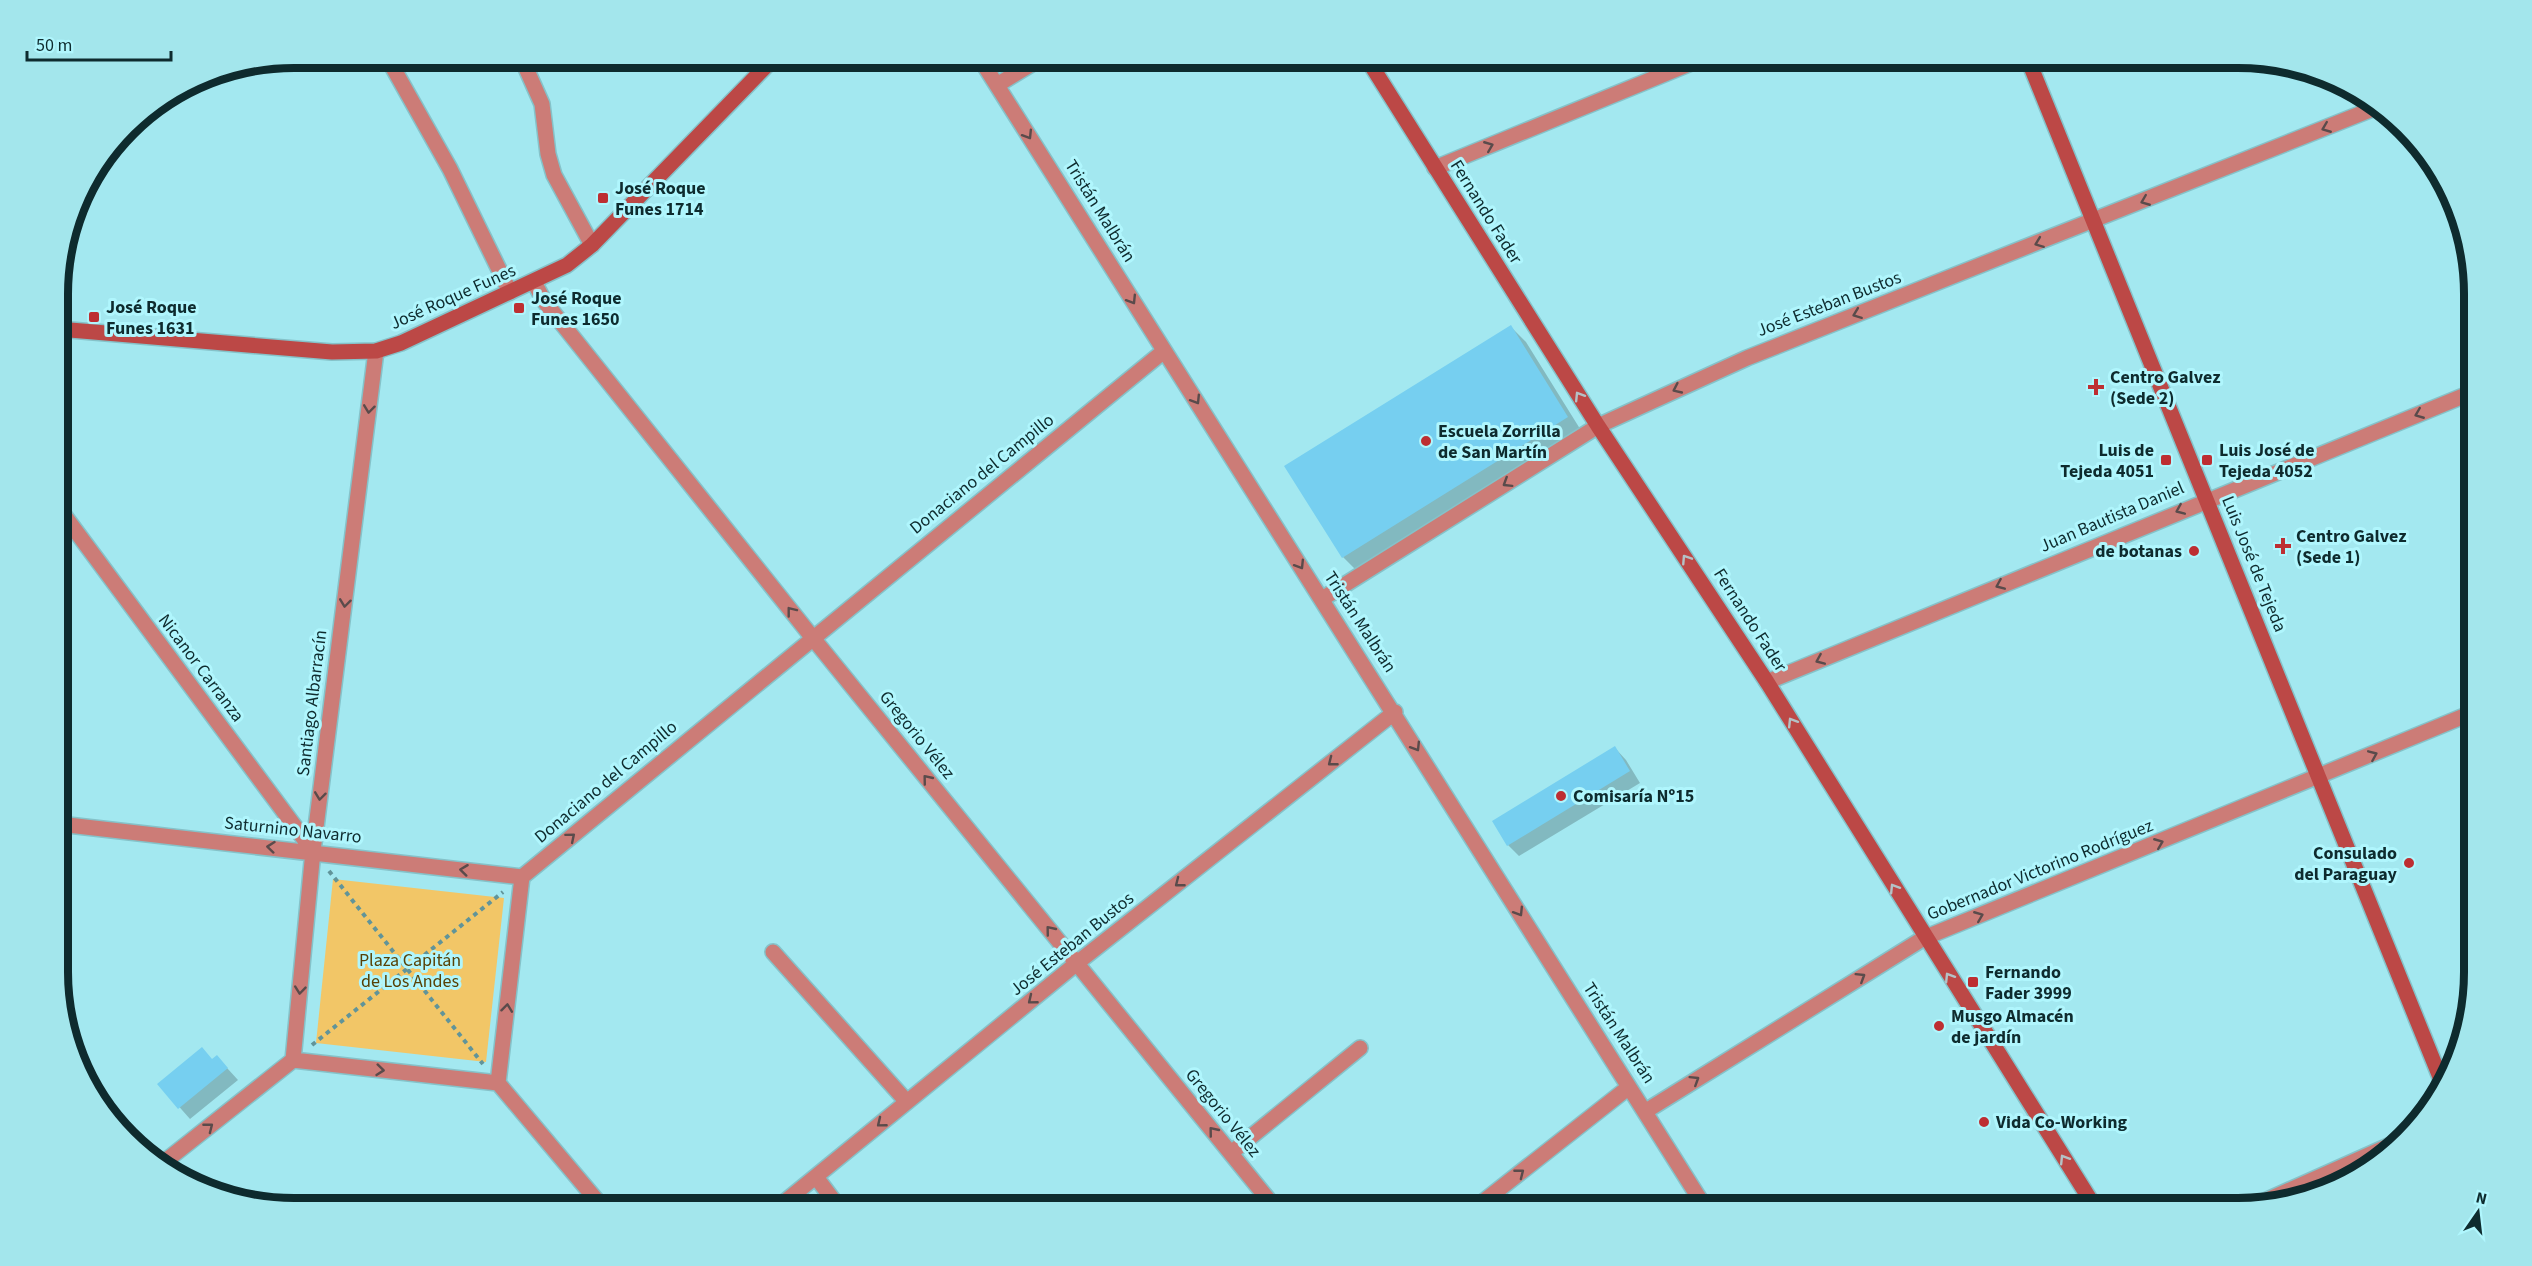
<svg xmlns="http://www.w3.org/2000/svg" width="2532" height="1266" font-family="'Source Sans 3',sans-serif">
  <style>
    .green { fill: #f2c667 }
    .shadow { fill: #0003 }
    .building { fill: #76cff0 }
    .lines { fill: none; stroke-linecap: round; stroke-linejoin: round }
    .street-casing { stroke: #85c2c9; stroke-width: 18 }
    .secondary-casing { stroke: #85c2c9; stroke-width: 18 }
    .path { stroke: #619499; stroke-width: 4; stroke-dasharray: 4.5 4.5; stroke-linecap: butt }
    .street { stroke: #cc7c77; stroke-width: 15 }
    .secondary { stroke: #bc4846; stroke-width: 15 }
    .oneway { stroke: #5a4b4b }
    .oneway2 { stroke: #b4c2c6 }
    .poi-dot { fill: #bd2e32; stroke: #b0f6fd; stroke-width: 2 }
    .labels { text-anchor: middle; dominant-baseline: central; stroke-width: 6; stroke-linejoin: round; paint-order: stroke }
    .poi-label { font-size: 18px; font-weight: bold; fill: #0e2b2e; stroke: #b0f6fd; text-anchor: start }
    .street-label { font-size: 18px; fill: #0e2b2e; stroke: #b0f6fd }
    .park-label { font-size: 18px; fill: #584105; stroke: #b0f6fd }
    .rim { fill: none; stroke: #0e2b2e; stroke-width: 8 }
  </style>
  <rect width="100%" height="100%" fill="#a3e8f0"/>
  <path class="green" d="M333,879L504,898L486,1062L316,1043Z"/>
  <path class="shadow" d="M1511,327L1526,342L1582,432L1358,572L1343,557Z
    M1615,748L1626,760L1640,783L1519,856L1508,845Z
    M217,1057L238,1080L190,1119L159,1084Z"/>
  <path class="building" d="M1511,325L1568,417L1342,558L1284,466Z
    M1615,746L1630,771L1507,846L1492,821Z
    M202,1047L212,1059L217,1055L228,1068L178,1109L157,1084Z"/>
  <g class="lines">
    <g class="street-casing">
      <path id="street" d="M387,57L450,169L510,292
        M521,57L542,104L548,154L554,175L592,245
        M979,57L1706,1209
        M997,85L1043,57
        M1435,168L1706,57
        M534,282L544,301L812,637L1276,1209
        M58,507L313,851
        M1322,599L1598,426L1747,358L2380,106
        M1767,682L2473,392
        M59,824L522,877
        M773,952L907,1102
        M293,1060L313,851L376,351
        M498,1083L604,1209
        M1646,1111L1924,938L2474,712
        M1231,1153L1360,1048
        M163,1163L293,1060L498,1083L522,877L1164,351
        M816,1177L840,1209
        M776,1209L1077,963L1395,712
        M1474,1209L1629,1087
        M2247,1209L2404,1139"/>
    </g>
    <g class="secondary-casing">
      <path id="secondary" d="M1366,57L1598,426L1767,682L2096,1209
        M2027,57L2444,1087
        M58,329L332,352L376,351L401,343L567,265L592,245L775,57"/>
    </g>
    <path class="path" d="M329,871L483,1064
      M312,1045L503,892"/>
    <use href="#street" class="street"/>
    <use href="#secondary" class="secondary"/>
  </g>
  <defs><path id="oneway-chevron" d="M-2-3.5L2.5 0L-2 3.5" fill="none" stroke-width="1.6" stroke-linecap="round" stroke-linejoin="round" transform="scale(1.5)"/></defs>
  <g class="oneway">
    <use href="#oneway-chevron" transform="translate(2326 128) rotate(158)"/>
    <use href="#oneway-chevron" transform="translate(1028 135) rotate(58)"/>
    <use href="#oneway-chevron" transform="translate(1489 146) rotate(-22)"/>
    <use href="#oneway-chevron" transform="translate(2145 201) rotate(158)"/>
    <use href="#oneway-chevron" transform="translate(2039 243) rotate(159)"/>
    <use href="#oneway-chevron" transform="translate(1132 300) rotate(58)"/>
    <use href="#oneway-chevron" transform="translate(1857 314) rotate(159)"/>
    <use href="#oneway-chevron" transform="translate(1677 389) rotate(155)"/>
    <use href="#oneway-chevron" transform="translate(1196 400) rotate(58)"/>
    <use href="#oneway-chevron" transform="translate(369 409) rotate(97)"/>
    <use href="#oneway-chevron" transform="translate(2419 414) rotate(158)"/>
    <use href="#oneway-chevron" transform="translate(1507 483) rotate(148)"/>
    <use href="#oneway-chevron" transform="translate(2180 510) rotate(157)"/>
    <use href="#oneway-chevron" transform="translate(1300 565) rotate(58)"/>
    <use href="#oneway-chevron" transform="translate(2000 585) rotate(157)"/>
    <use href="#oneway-chevron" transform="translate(345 603) rotate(97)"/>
    <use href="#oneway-chevron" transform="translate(791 611) rotate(-128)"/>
    <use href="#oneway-chevron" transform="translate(1820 660) rotate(157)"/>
    <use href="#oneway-chevron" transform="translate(1416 747) rotate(58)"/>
    <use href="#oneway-chevron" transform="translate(2373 755) rotate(-23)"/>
    <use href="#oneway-chevron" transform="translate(1332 762) rotate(142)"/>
    <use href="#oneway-chevron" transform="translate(927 779) rotate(-129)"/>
    <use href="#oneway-chevron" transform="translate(320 796) rotate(97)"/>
    <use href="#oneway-chevron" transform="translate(571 837) rotate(-40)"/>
    <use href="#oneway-chevron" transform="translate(2159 843) rotate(-22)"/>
    <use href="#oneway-chevron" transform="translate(271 847) rotate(-174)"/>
    <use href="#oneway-chevron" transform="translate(464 870) rotate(-173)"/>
    <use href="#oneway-chevron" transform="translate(1179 883) rotate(142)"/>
    <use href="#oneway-chevron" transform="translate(1519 912) rotate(58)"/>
    <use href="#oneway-chevron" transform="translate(1979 916) rotate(-22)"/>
    <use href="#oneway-chevron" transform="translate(1050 930) rotate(-129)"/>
    <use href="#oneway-chevron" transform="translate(1861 977) rotate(-32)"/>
    <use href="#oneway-chevron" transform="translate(300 990) rotate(96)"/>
    <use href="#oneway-chevron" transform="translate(1032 1000) rotate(141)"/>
    <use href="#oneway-chevron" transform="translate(507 1008) rotate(-83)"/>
    <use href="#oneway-chevron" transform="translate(380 1070) rotate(6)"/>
    <use href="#oneway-chevron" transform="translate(1695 1080) rotate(-32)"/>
    <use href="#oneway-chevron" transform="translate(881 1123) rotate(141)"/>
    <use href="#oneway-chevron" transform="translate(209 1127) rotate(-38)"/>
    <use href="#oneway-chevron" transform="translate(1213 1131) rotate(-129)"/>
    <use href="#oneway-chevron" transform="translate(1520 1173) rotate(-38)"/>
  </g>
  <g class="oneway2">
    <use href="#oneway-chevron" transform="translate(1579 396) rotate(-122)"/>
    <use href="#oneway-chevron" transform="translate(1686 559) rotate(-123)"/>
    <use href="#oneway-chevron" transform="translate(1792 722) rotate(-122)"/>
    <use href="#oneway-chevron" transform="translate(1894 888) rotate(-122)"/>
    <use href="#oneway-chevron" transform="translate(1949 977) rotate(-122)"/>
    <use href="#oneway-chevron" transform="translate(2064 1159) rotate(-122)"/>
  </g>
  <g class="poi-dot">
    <rect x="597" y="192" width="12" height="12" rx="3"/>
    <rect x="513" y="302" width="12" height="12" rx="3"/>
    <rect x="88" y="311" width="12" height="12" rx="3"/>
    <path d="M2093 378h6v6h6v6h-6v6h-6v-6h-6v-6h6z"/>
    <circle cx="1426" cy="441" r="6"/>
    <rect x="2160" y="454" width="12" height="12" rx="3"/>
    <rect x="2201" y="454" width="12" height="12" rx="3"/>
    <path d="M2280 537h6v6h6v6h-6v6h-6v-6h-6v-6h6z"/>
    <circle cx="2194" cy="551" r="6"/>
    <circle cx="1561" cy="796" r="6"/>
    <circle cx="2409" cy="863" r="6"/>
    <rect x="1967" y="976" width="12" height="12" rx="3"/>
    <circle cx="1939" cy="1026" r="6"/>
    <circle cx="1984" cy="1122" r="6"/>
  </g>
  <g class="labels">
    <g class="poi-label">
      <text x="615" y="188">José Roque<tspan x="615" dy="21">Funes 1714</tspan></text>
      <text x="531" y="298">José Roque<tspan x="531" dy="21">Funes 1650</tspan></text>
      <text x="106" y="307">José Roque<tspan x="106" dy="21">Funes 1631</tspan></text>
      <text x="2110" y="377">Centro Galvez<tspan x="2110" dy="21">(Sede 2)</tspan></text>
      <text x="1438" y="431">Escuela Zorrilla<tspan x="1438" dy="21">de San Martín</tspan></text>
      <text x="2154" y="450" text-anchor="end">Luis de<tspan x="2154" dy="21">Tejeda 4051</tspan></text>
      <text x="2219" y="450">Luis José de<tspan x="2219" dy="21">Tejeda 4052</tspan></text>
      <text x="2296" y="536">Centro Galvez<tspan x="2296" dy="21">(Sede 1)</tspan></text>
      <text x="2182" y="551" text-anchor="end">de botanas</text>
      <text x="1573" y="796">Comisaría Nº15</text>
      <text x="2397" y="853" text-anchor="end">Consulado<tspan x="2397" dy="21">del Paraguay</tspan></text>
      <text x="1985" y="972">Fernando<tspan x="1985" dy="21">Fader 3999</tspan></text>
      <text x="1951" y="1016">Musgo Almacén<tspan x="1951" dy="21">de jardín</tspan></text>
      <text x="1996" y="1122">Vida Co-Working</text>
    </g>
    <g class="street-label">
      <text transform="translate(1100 211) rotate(58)">Tristán Malbrán</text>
      <text transform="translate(1486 212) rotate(58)">Fernando Fader</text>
      <text transform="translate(453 297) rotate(-24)">José Roque Funes</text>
      <text transform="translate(1829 304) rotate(-21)">José Esteban Bustos</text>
      <text transform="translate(982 474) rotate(-39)">Donaciano del Campillo</text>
      <text transform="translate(2112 517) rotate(-23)">Juan Bautista Daniel</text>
      <text transform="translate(2254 564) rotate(68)">Luis José de Tejeda</text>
      <text transform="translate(1750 620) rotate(57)">Fernando Fader</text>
      <text transform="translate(1360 622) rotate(57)">Tristán Malbrán</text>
      <text transform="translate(201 668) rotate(53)">Nicanor Carranza</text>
      <text transform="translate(312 703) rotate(-83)">Santiago Albarracín</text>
      <text transform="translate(917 735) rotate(51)">Gregorio Vélez</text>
      <text transform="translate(606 782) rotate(-40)">Donaciano del Campillo</text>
      <text transform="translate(293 830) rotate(6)">Saturnino Navarro</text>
      <text transform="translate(2040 870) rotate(-22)">Gobernador Victorino Rodríguez</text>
      <text transform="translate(1072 944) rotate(-39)">José Esteban Bustos</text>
      <text transform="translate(1619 1033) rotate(57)">Tristán Malbrán</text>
      <text transform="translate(1223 1113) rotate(51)">Gregorio Vélez</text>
    </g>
    <g class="park-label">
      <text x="410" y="960">Plaza Capitán<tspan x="410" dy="21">de Los Andes</tspan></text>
    </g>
  </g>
  <path d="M0 0H2532V1266H0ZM294 68H2238A226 226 0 0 1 2464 294V972A226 226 0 0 1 2238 1198H294A226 226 0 0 1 68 972V294A226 226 0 0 1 294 68Z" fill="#a3e6ec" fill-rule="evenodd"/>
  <path class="rim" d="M294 68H2238A226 226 0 0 1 2464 294V972A226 226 0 0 1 2238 1198H294A226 226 0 0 1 68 972V294A226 226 0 0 1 294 68Z"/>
  <g transform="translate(2478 1212) rotate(14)" stroke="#b0f6fd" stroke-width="4.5" paint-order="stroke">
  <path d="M0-4.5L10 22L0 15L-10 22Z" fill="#0e2b2e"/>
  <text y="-9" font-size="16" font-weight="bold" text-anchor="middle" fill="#0e2b2e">N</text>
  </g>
  <path d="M27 51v9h144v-9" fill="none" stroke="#0e2b2e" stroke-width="3"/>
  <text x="36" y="51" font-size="18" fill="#0e2b2e" stroke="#b0f6fd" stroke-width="4.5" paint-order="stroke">50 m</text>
</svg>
